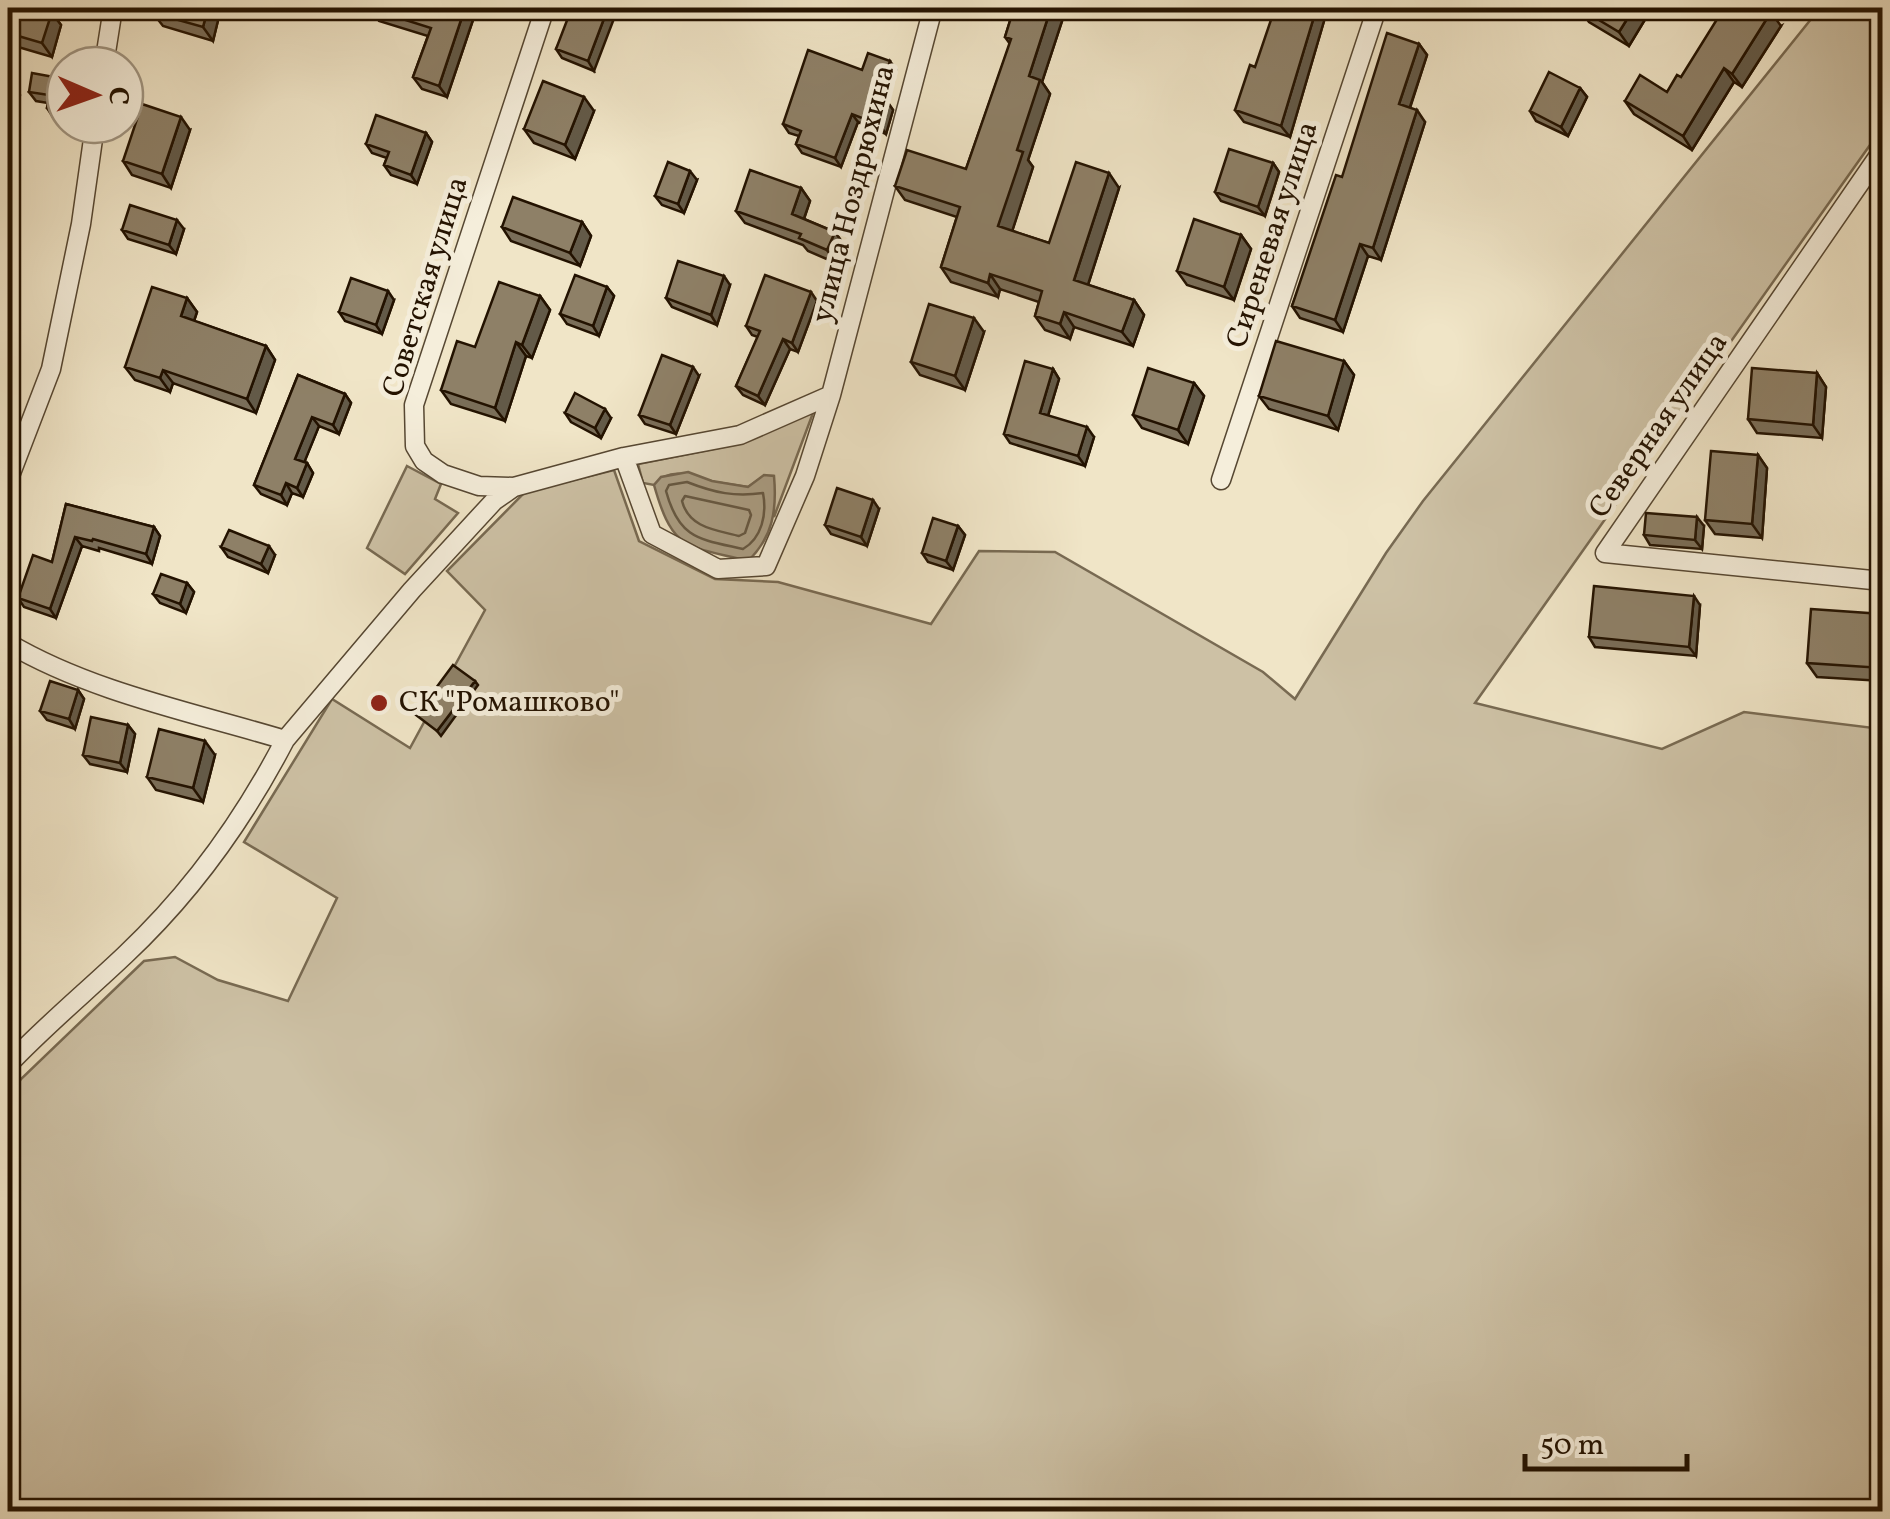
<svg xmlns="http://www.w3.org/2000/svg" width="1890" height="1519" font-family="Vollkorn,serif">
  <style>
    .green { fill: #cdc1a5; stroke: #786a52; stroke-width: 2.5 }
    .water { fill: #aa9d83; stroke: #74654f; stroke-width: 2.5 }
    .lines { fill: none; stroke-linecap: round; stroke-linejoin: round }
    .shore { stroke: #665842; stroke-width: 2.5 }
    .minor-casing { stroke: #564732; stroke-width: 21 }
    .minor { stroke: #f5eedb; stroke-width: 18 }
    .wall { fill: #7a6e59; stroke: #231200; stroke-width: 2.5 }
    .shaded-wall { fill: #635a48; stroke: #231200; stroke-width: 2.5 }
    .building { fill: #8e8067; stroke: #231200; stroke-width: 2.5 }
    .poi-dot { fill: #8f2418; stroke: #f5eedb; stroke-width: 4 }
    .labels { text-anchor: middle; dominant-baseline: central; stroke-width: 10; stroke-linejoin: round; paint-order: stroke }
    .street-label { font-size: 30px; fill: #231200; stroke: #f5eedb }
    .poi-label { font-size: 30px; fill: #231200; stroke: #f5eedb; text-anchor: start }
  </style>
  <rect width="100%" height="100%" fill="#f0e5c7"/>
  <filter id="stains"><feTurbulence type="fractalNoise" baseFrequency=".002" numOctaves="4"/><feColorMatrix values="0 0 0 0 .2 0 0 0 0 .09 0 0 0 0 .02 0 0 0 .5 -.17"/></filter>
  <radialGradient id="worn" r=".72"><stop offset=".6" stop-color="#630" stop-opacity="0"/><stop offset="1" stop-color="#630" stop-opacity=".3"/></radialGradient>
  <path class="green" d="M1820,8H1882V128L1475,703L1662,749L1744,712L1882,729V1511L8,1512V1098L21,1079L144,961L175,957L218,980L288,1001L337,898L244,842L332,699L410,748L485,610L447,571L525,492L614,470L639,541L715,579L778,582L931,624L979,551L1055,552L1263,672L1295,699L1386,553L1423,501Z
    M816,405L774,517L773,476H764L748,487C737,485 726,484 715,482C693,477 672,465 654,485L643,483L638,464L743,443Z
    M407,466L441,484L435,499L458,513L405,574L367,548Z"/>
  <path class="water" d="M688,472L712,481L748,487L764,475L774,476C777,510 773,537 748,561C686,545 673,552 654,485L661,477Z"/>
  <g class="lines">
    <path class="shore" d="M687,482C715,493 735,497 763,493C767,514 762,538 743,549C699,539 679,539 666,491L669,485Z
      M685,496L749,510L751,515L745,533L739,536C716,530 689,528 682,501Z"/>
    <g class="minor-casing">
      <path id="minor" d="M545,8L414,405L415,446L424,461L443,474L479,486L514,487L624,457L740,435L831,395
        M104,65L113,8
        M1882,151L1605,553L1882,581
        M624,457L652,534L718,569L766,566L805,476L831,395L933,8
        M1221,480L1377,8
        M8,481L51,369L81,224L95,125
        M8,643C91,692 192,712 285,740L412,590L494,501L514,487
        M8,1065C45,1026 86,992 125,955C190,894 244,819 285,740"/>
    </g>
    <use href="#minor" class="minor"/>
  </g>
  <path class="wall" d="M8,8L52,13L61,25L52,57L8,44Z
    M221,8L213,41L163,26L153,13Z
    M477,8L447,97L422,89L413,77L428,36L379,21L371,9Z
    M618,8H649L644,18Z
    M823,8H843L841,14Z
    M1014,8H1055L1063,18L1042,82L1050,94L1028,160L1033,167L1012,231L1049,243L1119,188L1088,285L1134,300L1144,315L1133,346L1074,327L1070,339L1045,330L1035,316L1039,302L1000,289L998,297L951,282L941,267L957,217L905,200L895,186L966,169L1010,44L1005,37Z
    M1540,8H1562L1560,14Z
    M1579,8H1652L1629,46L1589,22Z
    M576,12L594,71L562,58L556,49Z
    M1324,21L1290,137L1244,122L1235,110Z
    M1781,26L1742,87L1734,82L1692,150L1634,114L1625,101L1667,92L1681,77Z
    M1419,44L1427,55L1410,108L1425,122L1381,260L1368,256L1343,332L1300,318L1292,306L1342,177Z
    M862,70H896L886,101L893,110L886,134L858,122L841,167L802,153L796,144L799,136L789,133L783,124Z
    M65,79V119L53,117L47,108L48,103L36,101L29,92Z
    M1580,88L1587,97L1568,136L1536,121L1530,111Z
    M594,111L575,159L534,143L524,129Z
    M190,130L171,188L132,175L123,161Z
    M426,133L432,142L417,184L391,175L384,165L387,158L372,153L366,144Z
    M1273,163L1279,172L1265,216L1221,201L1215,192Z
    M697,180L684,213L662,205L655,196Z
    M801,188L810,201L804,219L835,232L844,245L836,263L808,251L803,245L745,223L736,211Z
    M582,222L591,236L580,266L511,241L502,227Z
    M184,229L176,254L128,239L122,230Z
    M1241,235L1251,249L1234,300L1187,285L1177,271Z
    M730,285L717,325L672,307L666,298Z
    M607,287L614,296L599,336L567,324L560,314Z
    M540,296L550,310L532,358L526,356L505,421L451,404L441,390L475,347Z
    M187,298L197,312L194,321L266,346L275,360L256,413L173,383L170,392L135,380L125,367Z
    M394,300L382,334L345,321L339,312Z
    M817,301L798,352L790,349L765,405L743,395L736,386L758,337L752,335L746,326Z
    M984,332L965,390L920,375L911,362Z
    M1344,361L1354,375L1338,430L1269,409L1259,396Z
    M1053,369L1059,379L1048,416L1094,437L1085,466L1010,443L1004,434Z
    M1817,373L1826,387L1822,438L1757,433L1748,419Z
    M298,375L345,394L351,403L339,434L319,426L304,462L307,463L313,473L303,497L292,493L287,505L261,494L254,485Z
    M699,376L676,434L645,424L639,415Z
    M1194,383L1204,396L1188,444L1142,428L1133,415Z
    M565,413L611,418L601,438L571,422Z
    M1758,455L1767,468L1762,538L1715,534L1705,520Z
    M66,504L154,527L160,536L152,564L99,548V551L82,546L56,618L24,607L18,598L52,562Z
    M879,509L867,546L831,534L825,525Z
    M958,526L965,535L953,570L928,562L922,553Z
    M1704,526L1702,549L1650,545L1644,535Z
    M221,547L275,555L268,573L228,557Z
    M187,583L194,592L186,613L160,603L153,594Z
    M1700,605L1696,656L1595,647L1589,637Z
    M1882,614V681L1817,677L1807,663Z
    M78,690L84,699L75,729L47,720L40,711Z
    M128,725L135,734L127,772L90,764L83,755Z
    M215,755L203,802L156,790L147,777Z"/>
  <path class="shaded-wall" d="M40,8H54L52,13L61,25L52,57L42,43Z
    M208,8H221L213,41L203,27Z
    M465,8H477L447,97L439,86Z
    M608,8H618L594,71L588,61Z
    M638,8H649L644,18L638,9Z
    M1051,8H1055L1063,18L1042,82L1050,94L1028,160L1033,167L1009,241L998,226L1029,76Z
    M1634,8H1652L1629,46L1619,32Z
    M1316,10L1324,21L1290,137L1281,126Z
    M1771,12L1781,26L1742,87L1732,74Z
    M1419,44L1427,55L1407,116L1399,104Z
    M890,61L896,70L884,107L878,98Z
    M1724,68L1734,82L1692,150L1683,136Z
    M14,85L20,95L14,133L8,124Z
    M1580,88L1587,97L1568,136L1561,127Z
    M584,97L594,111L575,159L565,145Z
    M887,101L893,110L886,134L880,125Z
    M1417,110L1425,122L1381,260L1373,248Z
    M852,114L858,122L841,167L835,158Z
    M181,117L190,130L171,188L162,174Z
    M426,133L432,142L417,184L411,175Z
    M1273,163L1279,172L1265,216L1258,207Z
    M10,165L19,178L11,212L8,208V177Z
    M690,171L697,180L684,213L678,204Z
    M1109,173L1119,188L1085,294L1074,280Z
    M801,188L810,201L801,227L792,214Z
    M177,220L184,229L176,254L169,245Z
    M582,222L591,236L580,266L570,253Z
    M835,232L844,245L836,263L827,250Z
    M1241,235L1251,249L1234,300L1224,287Z
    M1360,244L1368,256L1343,332L1335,320Z
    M990,274L1000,289L998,297L988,283Z
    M724,276L730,285L717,325L711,315Z
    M607,287L614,296L599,336L593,326Z
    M388,291L394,300L382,334L376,325Z
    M811,292L817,301L798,352L792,343Z
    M540,296L550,310L532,358L522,345Z
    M187,298L197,312L191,330L181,316Z
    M1134,300L1144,315L1133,346L1122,332Z
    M1064,312L1074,327L1070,339L1060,324Z
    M974,318L984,332L965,390L955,376Z
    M783,339L790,349L765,405L758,396Z
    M516,342L526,356L505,421L495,408Z
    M266,346L275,360L256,413L247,399Z
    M1344,361L1354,375L1338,430L1328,416Z
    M693,367L699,376L676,434L670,425Z
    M1053,369L1059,379L1046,422L1040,413Z
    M163,370L173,383L170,392L160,378Z
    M1817,373L1826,387L1822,438L1813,425Z
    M8,375L13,382V411L8,403Z
    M1194,383L1204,396L1188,444L1178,430Z
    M345,394L351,403L339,434L333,425Z
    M605,409L611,418L601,438L595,428Z
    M312,417L319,426L302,468L295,459Z
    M1087,427L1094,437L1085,466L1078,456Z
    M1758,455L1767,468L1762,538L1752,524Z
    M307,463L313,473L303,497L297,488Z
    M286,483L292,493L287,505L281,495Z
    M873,500L879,509L867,546L861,537Z
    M1697,517L1704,526L1702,549L1695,540Z
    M958,526L965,535L953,570L946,561Z
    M154,527L160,536L152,564L146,554Z
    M75,537L82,546L56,618L50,609Z
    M269,546L275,555L268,573L261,564Z
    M187,583L194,592L186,613L180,604Z
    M1694,596L1700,605L1696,656L1689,647Z
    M475,681L478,685L441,736L437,731Z
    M78,690L84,699L75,729L69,719Z
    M8,706L12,712L8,723Z
    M128,725L135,734L127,772L120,763Z
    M205,741L215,755L203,802L193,788Z"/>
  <path class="building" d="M8,8H40L52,12L42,43L8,33Z
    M155,8H208L203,27L153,13Z
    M371,8H465L439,86L413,77L431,28L371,9Z
    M578,8H608L588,61L556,49L571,10L576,12Z
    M1014,8H1051L1029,76L1040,80L1017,150L1023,152L998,226L1049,243L1076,162L1109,173L1074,280L1134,300L1122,332L1064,312L1060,324L1035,316L1042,291L990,274L988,283L941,267L960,207L895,186L907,150L966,169L1011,39L1005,37Z
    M1275,8H1309L1316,10L1281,126L1235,110L1250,65L1255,67Z
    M1579,8H1634L1619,32Z
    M1724,8H1764L1771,12L1732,74L1724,68L1683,136L1625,101L1640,75L1667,92L1677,75L1681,77Z
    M1387,33L1419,44L1399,104L1417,110L1373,248L1360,244L1335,320L1292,306L1336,175L1342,177Z
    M808,50L862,70L868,53L890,61L878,98L887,101L880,125L852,114L835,158L796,144L801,131L783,124Z
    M1549,72L1580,88L1561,127L1530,111Z
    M32,73L65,79V111L47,108L49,95L29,92Z
    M543,81L584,97L565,145L524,129Z
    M8,84L14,85L8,124Z
    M142,104L181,117L162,174L123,161Z
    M376,115L426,133L411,175L384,165L389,152L366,144Z
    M1229,149L1273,163L1258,207L1215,192Z
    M668,162L690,171L678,204L655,196Z
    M750,170L801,188L792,214L835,232L827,250L799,238L801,234L736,211Z
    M513,197L582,222L570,253L502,227Z
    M1882,200V216L1875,211Z
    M130,205L177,220L169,245L122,230Z
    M1194,219L1241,235L1224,287L1177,271Z
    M678,261L724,276L711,315L666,298Z
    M575,275L607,287L593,326L560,314Z
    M765,275L811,292L792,343L783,339L758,396L736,386L760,331L746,326Z
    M351,278L388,291L376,325L339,312Z
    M499,282L540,296L522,345L516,342L495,408L441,390L457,341L475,347Z
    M152,287L187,298L181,316L266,346L247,399L163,370L160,378L125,367Z
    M929,304L974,318L955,376L911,362Z
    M1276,341L1344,361L1328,416L1259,396Z
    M662,355L693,367L670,425L639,415Z
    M1025,361L1053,369L1040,413L1087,427L1078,456L1004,434Z
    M1148,368L1194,383L1178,430L1133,415Z
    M1752,368L1817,373L1813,425L1748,419Z
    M298,375L345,394L333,425L312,417L295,459L307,463L297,488L286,483L281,495L254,485Z
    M575,393L605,409L595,428L565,413Z
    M1711,451L1758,455L1752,524L1705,520Z
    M837,488L873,500L861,537L825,525Z
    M66,504L154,527L146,554L93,539L92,541L75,537L50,609L18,598L33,555L52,562Z
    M1646,513L1697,517L1695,540L1644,535Z
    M933,518L958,526L946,561L922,553Z
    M229,530L269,546L261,564L221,547Z
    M161,574L187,583L180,604L153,594Z
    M1594,586L1694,596L1689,647L1589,637Z
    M1811,609L1882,614V668L1807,663Z
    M453,665L475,681L437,731L416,715Z
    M50,681L78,690L69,719L40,711Z
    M91,717L128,725L120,763L83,755Z
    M159,729L205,741L193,788L147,777Z"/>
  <circle class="poi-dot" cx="379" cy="703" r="10"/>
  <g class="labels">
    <g class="street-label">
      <text transform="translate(854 194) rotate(-76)">улица Ноздрюхина</text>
      <text transform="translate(1273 235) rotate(-72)">Сиреневая улица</text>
      <text transform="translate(426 287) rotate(-73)">Советская улица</text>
      <text transform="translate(1659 426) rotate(-55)">Северная улица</text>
    </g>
    <g class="poi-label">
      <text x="399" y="703">СК "Ромашково"</text>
    </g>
  </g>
  <rect width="1890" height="1519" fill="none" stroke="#f0e5c7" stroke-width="40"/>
  <rect x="10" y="10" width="1870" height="1499" fill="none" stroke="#231200" stroke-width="5"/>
  <rect x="20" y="20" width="1850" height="1479" fill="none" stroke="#231200" stroke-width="2.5"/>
  <g transform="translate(95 95) rotate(92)"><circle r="48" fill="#f5eedb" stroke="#a19683" stroke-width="2.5"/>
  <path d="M0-8L18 38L0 25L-18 38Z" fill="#8f2418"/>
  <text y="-15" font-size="28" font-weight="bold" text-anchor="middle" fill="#231200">С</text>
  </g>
  <path d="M1525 1454v15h162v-15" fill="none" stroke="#231200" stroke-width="5"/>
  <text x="1540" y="1454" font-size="30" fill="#231200" stroke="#f5eedb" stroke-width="8" paint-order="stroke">50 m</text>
  <rect width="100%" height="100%" filter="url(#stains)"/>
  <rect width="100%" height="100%" fill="url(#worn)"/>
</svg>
